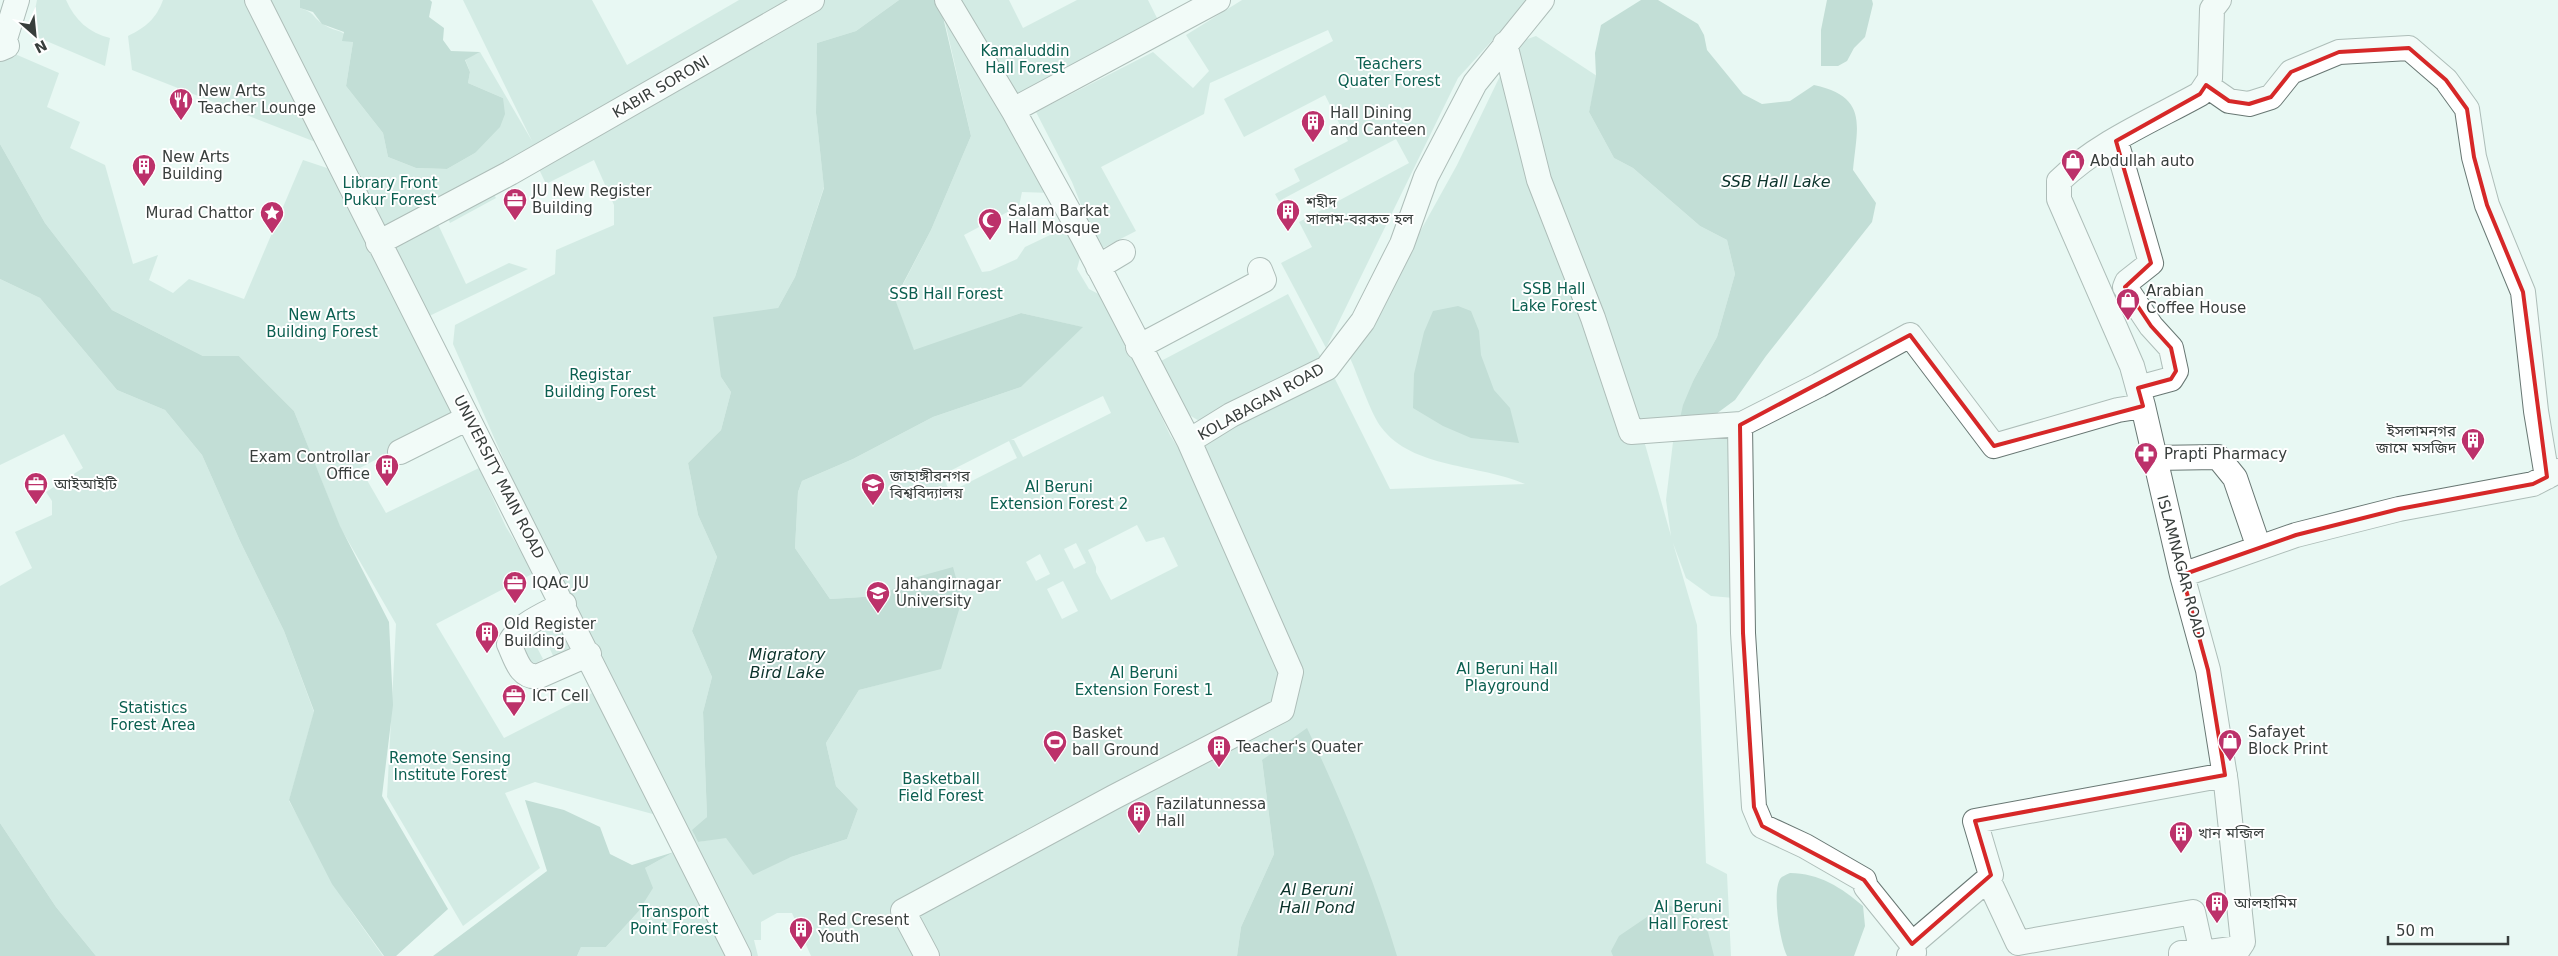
<svg xmlns="http://www.w3.org/2000/svg" width="2558" height="956" font-family="'DejaVu Sans','Noto Sans Bengali',sans-serif">
  <style>
    .green { fill: #bbdcd3; fill-rule: evenodd }
    .water { fill: #95beb3 }
    .lines { fill: none; stroke-linecap: round; stroke-linejoin: round }
    .minor-casing { stroke: #687773; stroke-width: 26 }
    .minor { stroke: #fff; stroke-width: 24 }
    .marked { fill: none; stroke: #d62828; stroke-width: 4; stroke-linejoin: round }
    .labels { text-anchor: middle; dominant-baseline: central; stroke-width: 4; stroke-linejoin: round; paint-order: stroke }
    .park-label { font-size: 15px; fill: #0b5f50; stroke: #fff }
    .street-label { font-size: 15px; fill: #383e3c; stroke: #fff }
    .poi-label { font-size: 15px; fill: #383e3c; stroke: #fff; text-anchor: start }
    .water-label { font-size: 16px; font-style: italic; fill: #0c342c; stroke: #fff }
  </style>
  <rect width="100%" height="100%" fill="#e8f8f3"/>
  <path class="green" d="M37,0H66C75,20 89,33 110,38L105,66L30,34Z
    M163,0H245L318,143L132,70L128,36C146,27 156,19 163,0Z
    M257,0H300V8C316,13 312,17 323,24C336,33 340,27 353,42L346,86L383,133L388,157L416,168L447,169L475,153L503,98L468,83L470,72L465,59L480,52L532,141L463,0H592L627,65L739,0H813L433,214L374,230Z
    M818,0H899L856,31L817,43L816,113L824,187L795,277L778,308L721,377L731,392L721,430L688,463L698,515L717,557L692,631L712,677L703,712L707,817L694,834L698,842L726,837L753,874L788,858L847,839L858,809L836,786L826,743L859,690L941,668L917,577L879,596L830,599L795,548L798,492L802,481L853,459L933,417L1021,387L1082,327L1021,313L914,351L895,300L931,230L971,136L940,0L1051,193L1022,192L1019,206L964,235L982,272L990,271L1017,259L1025,247L1069,226L1082,250L1077,269L1089,289L1106,298L1170,435L1180,451L1333,375L1390,489L1525,484C1480,464 1412,469 1381,427C1371,414 1358,375 1350,358L1457,165L1516,43L1536,36L1597,76L1589,112L1614,158L1633,168L1700,226L1727,240L1735,274L1717,337L1694,379L1679,423L1641,430L1671,536L1666,500L1673,442L1679,438L1726,432L1734,446V598L1711,596L1686,578L1673,543L1697,625L1706,863L1727,874L1731,956H1389L1262,760L1274,854L1241,927L1237,956H927L897,910L918,956H811L792,913H777L761,922V940H754L758,956H742L589,654L453,344L455,325L555,274L556,250L614,225V205L594,160L546,184L537,165ZM1103,396L1111,413L1023,457L1014,440H1011ZM1009,441L1017,458L950,492L942,475ZM1137,525L1146,542L1164,537L1178,566L1111,600L1096,572V567L1088,550ZM1076,543L1086,563L1074,569L1064,549ZM1040,554L1050,574L1036,581L1026,562ZM1063,581L1078,611L1062,619L1047,589Z
    M952,0H1009L1023,28L1077,0H1148L1160,24L1013,104Z
    M1242,0H1529L1458,78L1326,348L1281,263L1312,247L1299,222L1409,163L1396,139L1279,201L1275,194L1300,181L1294,169L1348,141L1325,95L1244,137L1224,99L1333,41L1328,30L1210,83L1204,114L1101,167L1136,231L1099,250L1072,182L1036,112L1153,52L1193,88L1209,71L1186,35Z
    M8,51L59,73L47,107L80,122L70,148L105,165L133,264L158,255L149,280L173,293L189,279L244,299L303,160L336,171L460,415L360,468L386,513L479,468L506,527L534,573L436,624L504,738L598,690L660,816L535,782L505,793L540,868L463,926L387,797L396,624L340,527L294,411L239,356H203L112,310L45,223L0,144V55Z
    M490,188L496,198L450,223L445,212Z
    M436,220L466,284L509,263L528,269L425,318L389,244Z
    M0,279L40,298L117,390L165,410L202,455L240,541L284,631L314,712L289,801L349,908L383,956H96L56,907L0,823V586L32,568L15,532L52,515V501L46,492L83,468L64,434L0,465Z
    M1288,294L1324,363L1203,423L1189,415L1161,361Z
    M563,611L580,648L555,660L538,623Z
    M531,636L543,659L529,667L517,642Z
    M674,852L731,956H577L581,947H606L638,912L645,868Z"/>
  <path class="water" d="M300,0H430L432,2L429,17L444,28L443,40L451,51L480,52L465,60L470,72L468,83L503,98L505,114L500,127L475,153L447,169L416,168L388,157L383,133L346,86L353,42L342,41L344,32L322,24L313,12L300,8Z
    M899,0H939L971,136L931,230L895,299L914,350L1021,313L1083,327L1021,387L933,417L853,459L802,481L798,492L795,548L830,599L879,596L917,577L953,567L962,600L941,669L859,690L826,743L836,786L858,809L847,839L791,857L753,875L726,838L698,842L692,830L707,817L703,712L712,677L692,631L717,557L698,515L688,463L721,430L731,392L721,377L713,317L778,308L795,277L824,188L816,113L817,43L856,31Z
    M1641,0H1658L1698,24L1704,35L1707,50L1743,94L1762,104L1790,101L1814,85C1869,97 1857,126 1853,170L1876,203L1872,222L1766,356L1735,400L1716,414L1679,423L1683,405L1694,379L1717,337L1735,274L1727,240L1700,226L1633,168L1614,158L1589,112L1596,76L1595,53L1601,25Z
    M1827,0H1872L1873,4L1865,37L1854,48L1847,61L1838,66H1821V30Z
    M0,144L45,223L112,310L203,356H239L294,411L340,526L389,622L393,705L382,796L448,909L396,956H384L332,884L289,800L314,711L284,631L240,541L202,455L165,410L117,390L40,298L0,279Z
    M1458,306L1471,311L1479,331L1481,355L1494,390L1510,408L1519,443L1471,438L1443,426L1413,408L1414,374L1424,332L1433,311Z
    M1307,728C1342,802 1374,878 1397,956H1237L1241,927L1274,854L1262,760Z
    M525,800L564,810L600,827L610,854L632,865L674,852L645,868L653,888L638,912L606,947H581L577,956H433L547,871Z
    M0,823L56,907L96,956H0Z
    M1790,873C1819,873 1842,888 1863,906L1865,926L1854,956H1787C1780,942 1772,893 1780,879C1782,876 1786,875 1790,873Z
    M1666,904L1693,916L1708,932L1714,956H1613L1611,951L1619,936Z"/>
  <g class="lines">
    <g class="minor-casing">
      <path id="minor" d="M257,0L739,956
        M1505,44L1539,180L1593,318L1631,432L1741,424
        M0,49L7,46L5,39L17,0
        M2206,85L2229,101L2249,104L2271,97L2291,72L2339,52L2409,48L2446,80L2467,109L2474,157L2487,205L2523,292L2536,411L2547,477
        M1013,110L1218,0
        M2116,141L2151,263L2127,282L2125,287L2151,326L2171,348L2176,371L2171,379L2138,388
        M378,243L510,173L812,0
        M1098,267L1123,252
        M1138,347L1264,280L1260,270
        M1189,441L1231,415L1327,368L1363,321L1402,244L1426,177L1475,83L1542,0
        M400,452L468,418
        M2153,458L2218,457L2235,478L2259,548
        M2182,575L2296,535L2399,509L2533,484L2558,471
        M564,604C544,615 519,624 509,644C516,659 520,679 539,676L589,654
        M1912,944L1988,879
        M2202,953L2193,912L2018,943L1988,879L1991,875L1975,821L2225,775
        M927,956L903,911L1114,797L1282,710L1291,672L1189,441L1083,237L1013,110L947,0
        M1909,956L1914,952L1912,944L1866,887L1864,880L1805,846L1762,826L1754,807L1743,633L1740,425L1819,385L1910,335L1994,446L2118,410L2143,406
        M2181,956V953H2202L2239,948L2243,942L2226,783L2208,670L2182,575L2143,406L2132,366L2059,199V181C2098,143 2153,120 2200,94L2210,79L2212,9L2219,0"/>
    </g>
    <use href="#minor" class="minor"/>
  </g>
  <path d="M0 0H2558V956H0ZM2409,48L2446,80L2467,109L2474,157L2487,205L2523,292L2547,477L2533,484L2399,509L2296,535L2182,575L2208,670L2225,775L1975,821L1991,875L1912,944L1864,880L1762,826L1754,807L1743,633L1740,425L1910,335L1994,446L2143,406L2138,388L2171,379L2176,371L2171,348L2151,326L2125,287L2151,263L2116,141L2200,94L2206,85L2229,101L2249,104L2271,97L2291,72L2339,52Z" fill="#e8f8f3" fill-opacity=".55" fill-rule="evenodd"/>
  <path class="marked" d="M2409,48L2446,80L2467,109L2474,157L2487,205L2523,292L2547,477L2533,484L2399,509L2296,535L2182,575L2208,670L2225,775L1975,821L1991,875L1912,944L1864,880L1762,826L1754,807L1743,633L1740,425L1910,335L1994,446L2143,406L2138,388L2171,379L2176,371L2171,348L2151,326L2125,287L2151,263L2116,141L2200,94L2206,85L2229,101L2249,104L2271,97L2291,72L2339,52Z"/>
  <defs>
    <g id="restaurant-pin" transform="scale(1.25)"><path d="M0 17L-7.5 6A9.5 9.5 0 1 1 7.5 6Z" fill="#bc316a" stroke="#fff"/><path d="M-5-6h1v4h1v-4h1v4h1v-4h1v5L-1.5 .5V6h-2V.5L-5-1ZM5-6V6H3V1.5H1.5Q1.5-4 5-6Z" fill="#fff"/></g>
    <g id="building-pin" transform="scale(1.25)"><path d="M0 17L-7.5 6A9.5 9.5 0 1 1 7.5 6Z" fill="#bc316a" stroke="#fff"/><path d="M-4-6H4V6H1V3H-1V6H-4ZM-2.5-4.3h1.7v1.8h-1.7ZM.8-4.3h1.7v1.8H.8ZM-2.5-1h1.7V.8h-1.7ZM.8-1h1.7V.8H.8Z" fill="#fff"/></g>
    <g id="shop-pin" transform="scale(1.25)"><path d="M0 17L-7.5 6A9.5 9.5 0 1 1 7.5 6Z" fill="#bc316a" stroke="#fff"/><path d="M-5-2.5h2.3a2.7 3.5 0 0 1 5.4 0H5L5.5 6h-11ZM-1.5-2.5h3a1.5 2.3 0 0 0-3 0Z" fill="#fff"/></g>
    <g id="office-pin" transform="scale(1.25)"><path d="M0 17L-7.5 6A9.5 9.5 0 1 1 7.5 6Z" fill="#bc316a" stroke="#fff"/><path d="M-6-3h4V-5.5h4V-3h4V5H-6ZM-1-4.5V-3h2v-1.5ZM-6 0V1H6V0Z" fill="#fff"/></g>
    <g id="sight-pin" transform="scale(1.25)"><path d="M0 17L-7.5 6A9.5 9.5 0 1 1 7.5 6Z" fill="#bc316a" stroke="#fff"/><path d="M0-6L1.8-2.2L6-1.7L2.9 1.2L3.7 5.4L0 3.3L-3.7 5.4L-2.9 1.2L-6-1.7L-1.8-2.2Z" fill="#fff"/></g>
    <g id="mosque-pin" transform="scale(1.25)"><path d="M0 17L-7.5 6A9.5 9.5 0 1 1 7.5 6Z" fill="#bc316a" stroke="#fff"/><path d="M3.5-4.9A6 6 0 1 0 3.5 4.9A5 5 0 1 1 3.5-4.9Z" fill="#fff"/></g>
    <g id="pharmacy-pin" transform="scale(1.25)"><path d="M0 17L-7.5 6A9.5 9.5 0 1 1 7.5 6Z" fill="#bc316a" stroke="#fff"/><path d="M-2-6h4v4h4v4h-4v4h-4v-4h-4v-4h4Z" fill="#fff"/></g>
    <g id="university-pin" transform="scale(1.25)"><path d="M0 17L-7.5 6A9.5 9.5 0 1 1 7.5 6Z" fill="#bc316a" stroke="#fff"/><path d="M0-5L7-2L0 1L-7-2ZM-4 1L0 2.5L4 1V4Q0 6-4 4Z" fill="#fff"/></g>
    <g id="stadium-pin" transform="scale(1.25)"><path d="M0 17L-7.5 6A9.5 9.5 0 1 1 7.5 6Z" fill="#bc316a" stroke="#fff"/><path d="M0-5a6.5 5 0 1 0 0 10a6.5 5 0 1 0 0-10ZM-3.5-1.8h7v3.6h-7Z" fill="#fff"/></g>
  </defs>
  <g fill-rule="evenodd">
    <use href="#restaurant-pin" x="181" y="100"/>
    <use href="#building-pin" x="1313" y="122"/>
    <use href="#shop-pin" x="2073" y="161"/>
    <use href="#building-pin" x="144" y="166"/>
    <use href="#office-pin" x="515" y="200"/>
    <use href="#building-pin" x="1288" y="211"/>
    <use href="#sight-pin" x="272" y="213"/>
    <use href="#mosque-pin" x="990" y="220"/>
    <use href="#shop-pin" x="2128" y="300"/>
    <use href="#building-pin" x="2473" y="440"/>
    <use href="#pharmacy-pin" x="2146" y="454"/>
    <use href="#building-pin" x="387" y="466"/>
    <use href="#office-pin" x="36" y="484"/>
    <use href="#university-pin" x="873" y="485"/>
    <use href="#office-pin" x="515" y="583"/>
    <use href="#university-pin" x="878" y="593"/>
    <use href="#building-pin" x="487" y="633"/>
    <use href="#office-pin" x="514" y="696"/>
    <use href="#shop-pin" x="2230" y="741"/>
    <use href="#stadium-pin" x="1055" y="742"/>
    <use href="#building-pin" x="1219" y="747"/>
    <use href="#building-pin" x="1139" y="813"/>
    <use href="#building-pin" x="2181" y="833"/>
    <use href="#building-pin" x="2217" y="903"/>
    <use href="#building-pin" x="801" y="929"/>
  </g>
  <g class="labels">
    <g class="park-label">
      <text x="1025" y="51">Kamaluddin<tspan x="1025" dy="17">Hall Forest</tspan></text>
      <text x="1389" y="64">Teachers<tspan x="1389" dy="17">Quater Forest</tspan></text>
      <text x="390" y="183">Library Front<tspan x="390" dy="17">Pukur Forest</tspan></text>
      <text x="1554" y="289">SSB Hall<tspan x="1554" dy="17">Lake Forest</tspan></text>
      <text x="946" y="294">SSB Hall Forest</text>
      <text x="322" y="315">New Arts<tspan x="322" dy="17">Building Forest</tspan></text>
      <text x="600" y="375">Registar<tspan x="600" dy="17">Building Forest</tspan></text>
      <text x="1059" y="487">Al Beruni<tspan x="1059" dy="17">Extension Forest 2</tspan></text>
      <text x="1507" y="669">Al Beruni Hall<tspan x="1507" dy="17">Playground</tspan></text>
      <text x="1144" y="673">Al Beruni<tspan x="1144" dy="17">Extension Forest 1</tspan></text>
      <text x="153" y="708">Statistics<tspan x="153" dy="17">Forest Area</tspan></text>
      <text x="450" y="758">Remote Sensing<tspan x="450" dy="17">Institute Forest</tspan></text>
      <text x="941" y="779">Basketball<tspan x="941" dy="17">Field Forest</tspan></text>
      <text x="1688" y="907">Al Beruni<tspan x="1688" dy="17">Hall Forest</tspan></text>
      <text x="674" y="912">Transport<tspan x="674" dy="17">Point Forest</tspan></text>
    </g>
    <g class="street-label">
      <text transform="translate(661 87) rotate(-30)">KABIR SORONI</text>
      <text transform="translate(1261 402) rotate(-29)">KOLABAGAN ROAD</text>
      <text transform="translate(499 477) rotate(63)">UNIVERSITY MAIN ROAD</text>
      <text transform="translate(2181 567) rotate(75)">ISLAMNAGAR ROAD</text>
    </g>
    <g class="poi-label">
      <text x="198" y="91">New Arts<tspan x="198" dy="17">Teacher Lounge</tspan></text>
      <text x="1330" y="113">Hall Dining<tspan x="1330" dy="17">and Canteen</tspan></text>
      <text x="162" y="157">New Arts<tspan x="162" dy="17">Building</tspan></text>
      <text x="2090" y="161">Abdullah auto</text>
      <text x="532" y="191">JU New Register<tspan x="532" dy="17">Building</tspan></text>
      <text x="1306" y="202">শহীদ<tspan x="1306" dy="17">সালাম-বরকত হল</tspan></text>
      <text x="1008" y="211">Salam Barkat<tspan x="1008" dy="17">Hall Mosque</tspan></text>
      <text x="254" y="213" text-anchor="end">Murad Chattor</text>
      <text x="2146" y="291">Arabian<tspan x="2146" dy="17">Coffee House</tspan></text>
      <text x="2456" y="431" text-anchor="end">ইসলামনগর<tspan x="2456" dy="17">জামে মসজিদ</tspan></text>
      <text x="2164" y="454">Prapti Pharmacy</text>
      <text x="370" y="457" text-anchor="end">Exam Controllar<tspan x="370" dy="17">Office</tspan></text>
      <text x="890" y="476">জাহাঙ্গীরনগর<tspan x="890" dy="17">বিশ্ববিদ্যালয়</tspan></text>
      <text x="54" y="484">আইআইটি</text>
      <text x="532" y="583">IQAC JU</text>
      <text x="896" y="584">Jahangirnagar<tspan x="896" dy="17">University</tspan></text>
      <text x="504" y="624">Old Register<tspan x="504" dy="17">Building</tspan></text>
      <text x="532" y="696">ICT Cell</text>
      <text x="2248" y="732">Safayet<tspan x="2248" dy="17">Block Print</tspan></text>
      <text x="1072" y="733">Basket<tspan x="1072" dy="17">ball Ground</tspan></text>
      <text x="1236" y="747">Teacher's Quater</text>
      <text x="1156" y="804">Fazilatunnessa<tspan x="1156" dy="17">Hall</tspan></text>
      <text x="2198" y="833">খান মন্জিল</text>
      <text x="2234" y="903">আলহামিম</text>
      <text x="818" y="920">Red Cresent<tspan x="818" dy="17">Youth</tspan></text>
    </g>
    <g class="water-label">
      <text x="1776" y="181">SSB Hall Lake</text>
      <text x="787" y="654">Migratory<tspan x="787" dy="18">Bird Lake</tspan></text>
      <text x="1317" y="889">Al Beruni<tspan x="1317" dy="18">Hall Pond</tspan></text>
    </g>
  </g>
  <g transform="translate(35 35) rotate(153)" stroke="#ffffff" stroke-width="4" paint-order="stroke">
  <path d="M0-4L9 19L0 12L-9 19Z" fill="#383e3c"/>
  <text y="-8" font-size="14" font-weight="bold" text-anchor="middle" fill="#383e3c">N</text>
  </g>
  <path d="M2388 936v8h120v-8" fill="none" stroke="#383e3c" stroke-width="2.5"/>
  <text x="2396" y="936" font-size="15" fill="#383e3c" stroke="#ffffff" stroke-width="4" paint-order="stroke">50 m</text>
</svg>
